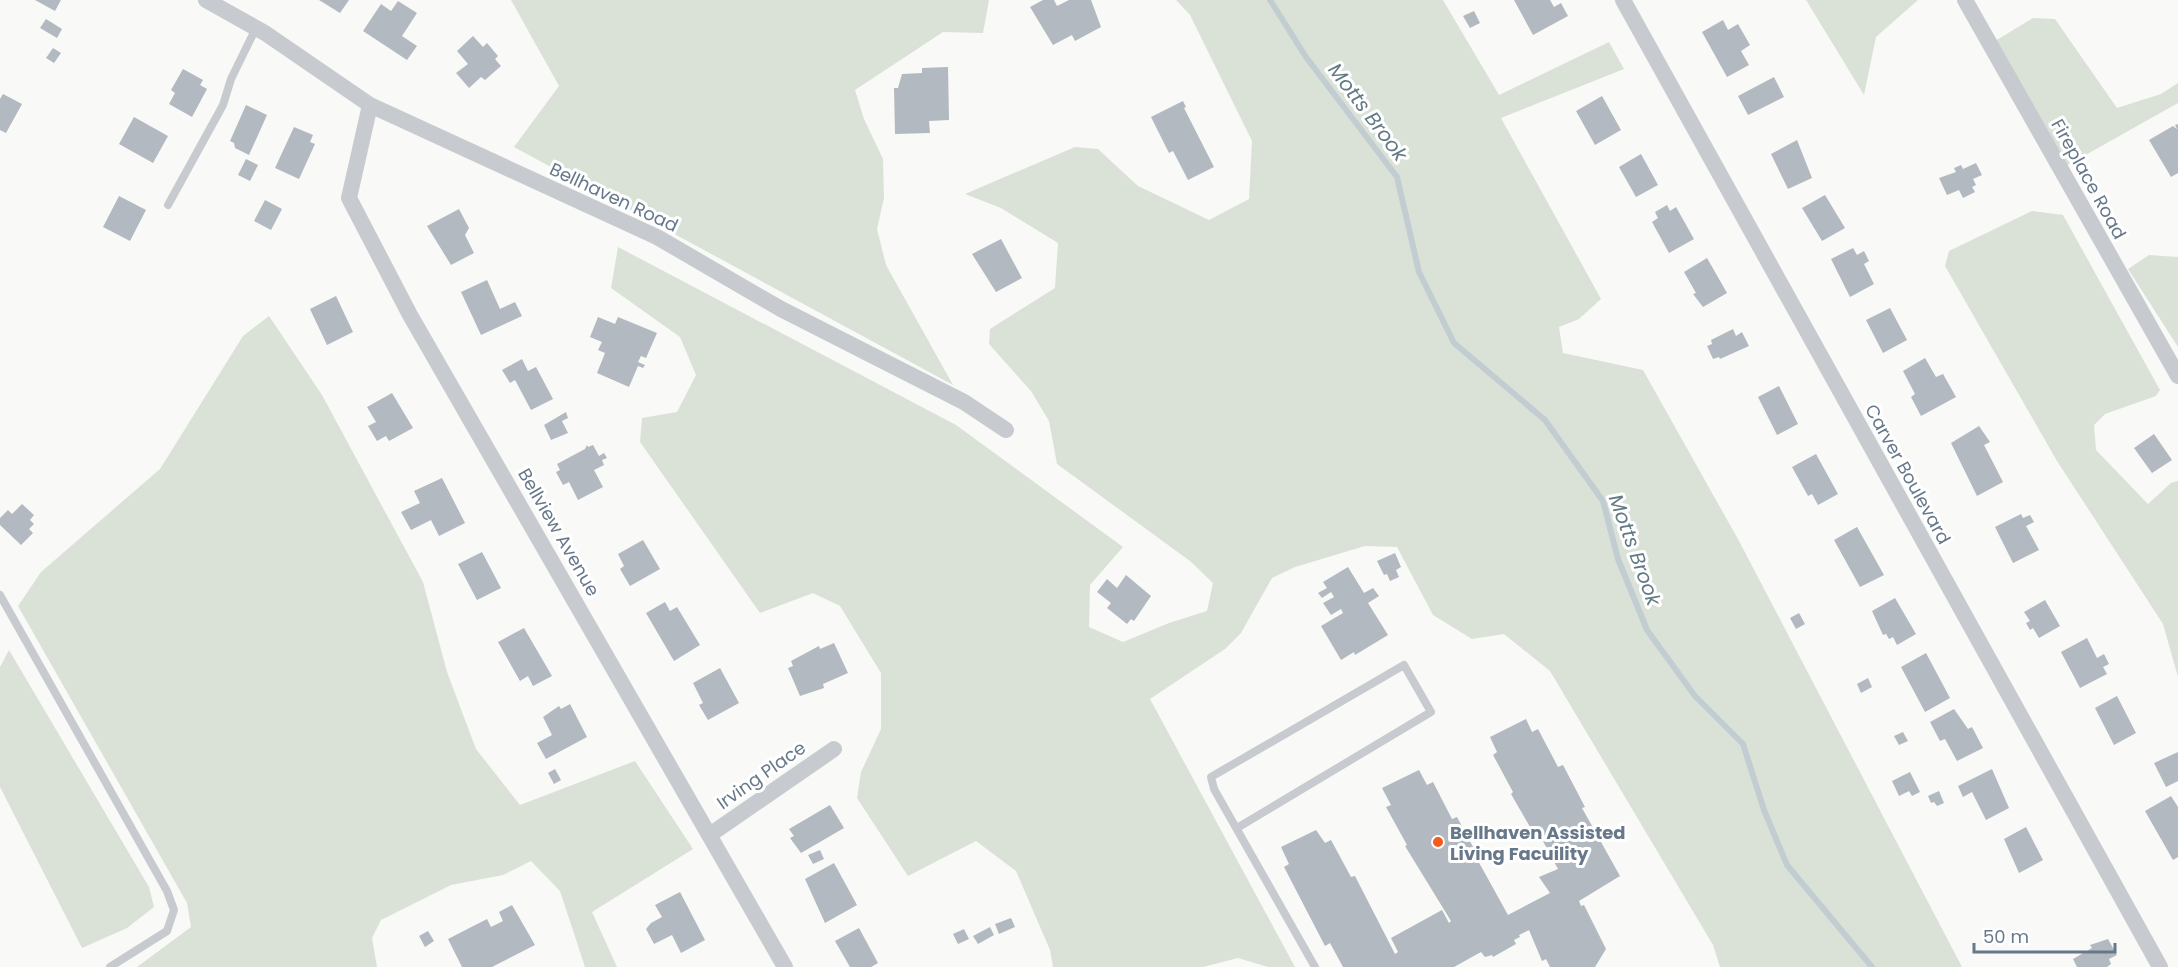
<svg xmlns="http://www.w3.org/2000/svg" width="2178" height="967" font-family="Poppins,sans-serif">
  <style>
    .green { fill: #dae2d7 }
    .lines { fill: none; stroke-linecap: round; stroke-linejoin: round }
    .stream { stroke: #c2cdd2; stroke-width: 6 }
    .building { fill: #b2b9c0 }
    .lane { stroke: #c7cbcf; stroke-width: 8 }
    .street { stroke: #c7cbcf; stroke-width: 16 }
    .poi-dot { fill: #f25c1e; stroke: #fff; stroke-width: 2 }
    .labels { text-anchor: middle; dominant-baseline: central; stroke-width: 6; stroke-linejoin: round; paint-order: stroke }
    .street-label { font-size: 18px; fill: #66788a; stroke: #fff }
    .poi-label { font-size: 18px; font-weight: bold; fill: #66788a; stroke: #fff; text-anchor: start }
    .water-label { font-size: 20px; font-style: italic; fill: #627a85; stroke: #fff }
  </style>
  <rect width="100%" height="100%" fill="#f9f9f7"/>
  <path class="green" d="M511,0H989L983,33L943,32L855,90L864,119L883,159L884,198L877,229L886,265L953,385L514,147L559,86Z
    M1176,0H1443L1499,95L1609,42L1624,69L1501,118L1601,299L1579,319L1559,327L1563,353L1643,370L1739,541L1962,967H1720L1713,945L1550,671L1504,634L1472,639L1433,615L1397,547L1365,546L1295,567L1272,578L1241,633L1225,649L1150,699L1295,967H1268L1238,958L1203,967H1053L1050,950L1016,871L976,841L908,876L857,798L861,772L881,729V673L840,606L813,593L760,613L640,442L642,418L677,412L696,375L680,337L611,288L618,247L956,425L1123,547L1090,585L1089,627L1123,642L1169,623L1207,611L1213,583L1190,561L1057,464L1049,421L1031,391L989,344L990,329L1055,288L1058,243L1001,208L965,194L1075,147L1098,149L1138,186L1209,220L1249,199L1252,141L1190,15Z
    M1806,0H1918L1876,37L1864,95Z
    M2033,18L2055,19L2117,108L2161,94L2178,83V103L2066,166L1995,41Z
    M2032,211L2063,215L2160,390L2156,396L2105,414L2094,425L2096,450L2148,504L2171,483L2178,481V677L2163,624L2057,461L1945,266L1949,251Z
    M2149,255L2178,257V347L2128,269Z
    M269,316L322,395L423,582L447,672L476,749L520,805L635,761L693,849L592,912L617,967H585L560,891L531,861L503,875L451,885L381,920L372,938L377,967H137L191,927L187,903L18,606L41,572L160,469L243,336Z
    M9,650L149,887L154,907L127,928L82,948L0,787V667Z"/>
  <g class="lines">
    <path class="stream" d="M1270,0L1306,57L1397,177L1419,272L1454,343L1545,420L1603,501L1618,559L1647,630L1695,696L1743,744L1764,810L1787,865L1872,967"/>
  </g>
  <path class="building" d="M35,0H61L55,11Z
    M319,0H349L340,13Z
    M1043,0H1054L1057,6L1069,0H1091L1101,27L1075,41L1072,35L1053,45L1030,7Z
    M1514,0H1550L1554,7L1561,3L1568,16L1533,35Z
    M398,1L417,13L402,36L417,46L407,60L363,31L381,4L391,11Z
    M1474,11L1480,23L1470,28L1463,16Z
    M46,19L62,29L57,38L40,28Z
    M1723,20L1728,30L1738,24L1750,45L1741,51L1749,65L1727,77L1702,32Z
    M473,36L483,47L487,43L498,56L495,59L501,66L485,80L481,77L469,88L456,73L468,64L457,51Z
    M53,48L61,53L54,63L46,58Z
    M948,67L949,120L929,121L930,133L895,134L894,88H898L902,74L922,73V68Z
    M183,69L203,80L200,85L207,89L192,117L169,104L175,93L171,90Z
    M1774,77L1784,97L1748,115L1738,96Z
    M3,94L22,104L6,133L0,130V99Z
    M1602,96L1621,130L1595,145L1576,111Z
    M1183,101L1186,107L1184,108L1214,167L1188,180L1173,151L1169,153L1151,117Z
    M246,105L267,115L249,155L235,148L234,143L230,141Z
    M134,117L168,136L153,163L119,144Z
    M2178,124V173L2171,177L2149,140L2173,126L2177,129L2175,125Z
    M294,127L313,135L310,142L315,144L299,179L275,168Z
    M1797,140L1812,178L1788,189L1771,154Z
    M1641,154L1658,185L1636,197L1619,167Z
    M246,159L258,165L250,181L238,175Z
    M1976,163L1982,175L1973,179L1976,185L1972,187L1975,192L1963,198L1959,190L1947,195L1939,178L1956,172L1954,168L1961,165L1963,169Z
    M1825,195L1845,228L1822,241L1802,208Z
    M119,196L146,210L130,241L103,227Z
    M265,200L282,209L271,230L254,221Z
    M1667,205L1670,211L1676,207L1694,239L1669,253L1652,222L1658,218L1655,212Z
    M459,209L469,228L465,235L474,253L451,265L427,226Z
    M1001,239L1022,278L996,292L972,254Z
    M1853,248L1857,255L1864,251L1869,261L1864,264L1874,284L1850,297L1831,259Z
    M1707,258L1727,293L1703,307L1693,294L1696,293L1684,272Z
    M487,280L500,309L515,302L522,316L481,335L461,292Z
    M336,296L353,332L327,345L310,309Z
    M1890,308L1907,340L1883,353L1866,320Z
    M598,317L615,324L618,317L657,333L646,358L641,356L638,362L645,365L643,368L638,366L629,387L597,373L605,353L598,350L602,342L590,337Z
    M1733,329L1736,336L1742,332L1749,346L1720,359L1719,357L1713,359L1707,346L1712,344L1711,340Z
    M1925,358L1936,377L1943,374L1956,397L1921,416L1911,397L1915,394L1903,371Z
    M522,359L528,371L536,367L553,399L531,410L515,380L510,383L502,370Z
    M1779,386L1798,424L1777,435L1758,397Z
    M392,393L413,428L389,441L386,436L377,441L368,426L376,422L367,407Z
    M566,412L568,418L562,421L568,433L551,440L544,425Z
    M1979,426L1990,442L1984,445L2003,482L1977,496L1951,443Z
    M2154,434L2172,460L2152,473L2134,448Z
    M587,445L588,447L593,445L599,456L604,453L607,458L602,460L604,465L594,470L603,487L578,500L569,482L563,485L556,472L560,470L557,464L585,449Z
    M1816,454L1838,494L1818,505L1812,494L1808,496L1792,467Z
    M442,478L465,523L439,536L431,520L411,530L401,512L420,503L414,491Z
    M22,504L34,515L30,520L34,524L29,529L33,533L21,545L0,525V518L8,510L12,514Z
    M2021,514L2023,518L2030,515L2034,522L2026,526L2039,550L2013,563L1995,527Z
    M1857,527L1884,575L1860,587L1834,540Z
    M643,540L660,569L630,586L620,569L624,566L618,554Z
    M482,552L501,588L477,600L458,564Z
    M1395,553L1401,567L1396,570L1399,577L1390,581L1387,574L1384,575L1377,561Z
    M1348,567L1364,593L1373,588L1379,596L1368,603L1388,635L1355,655L1354,652L1341,660L1321,626L1343,613L1341,609L1331,615L1323,603L1334,597L1331,592L1322,598L1318,593L1327,588L1323,582Z
    M1126,575L1151,596L1134,621L1131,619L1127,624L1107,608L1111,603L1097,592L1107,579L1117,588Z
    M1895,598L1916,634L1897,645L1893,637L1889,639L1886,634L1883,635L1872,611Z
    M2045,600L2060,626L2039,638L2033,628L2030,630L2026,623L2030,621L2024,612Z
    M665,602L670,611L677,607L700,645L674,661L646,613Z
    M1799,613L1805,624L1796,629L1790,618Z
    M524,628L552,676L533,686L528,676L520,681L498,642Z
    M2087,638L2097,658L2104,654L2109,664L2103,667L2107,674L2080,688L2061,652Z
    M834,643L848,673L823,684L824,688L800,696L788,668L793,666L791,661L819,646L820,649Z
    M1926,653L1950,698L1925,712L1901,667Z
    M720,668L739,703L708,720L699,705L703,703L693,683Z
    M1868,678L1872,687L1861,693L1857,684Z
    M2117,696L2136,733L2114,745L2095,708Z
    M570,704L587,737L546,759L537,743L552,735L543,717L559,706L561,709Z
    M1954,709L1968,729L1972,727L1983,748L1957,761L1945,739L1940,741L1930,722Z
    M1526,719L1532,732L1538,729L1558,767L1563,765L1585,807L1582,808L1620,876L1579,901L1581,906L1584,905L1606,949L1595,967H1550L1546,959L1542,961L1529,930L1519,935L1520,937L1514,940L1516,944L1493,957L1492,955L1485,957L1481,952L1454,967H1343L1330,943L1325,946L1284,867L1289,864L1281,847L1316,830L1325,843L1331,840L1351,877L1355,876L1395,954L1398,952L1391,938L1442,910L1449,923L1451,921L1405,846L1407,845L1386,807L1391,805L1382,788L1419,770L1427,785L1433,782L1452,819L1457,817L1479,858L1477,859L1508,915L1550,893L1539,877L1558,869L1538,832L1534,834L1511,794L1513,792L1493,755L1497,752L1490,737Z
    M1903,732L1908,741L1899,745L1894,736Z
    M2178,752V781L2166,787L2154,763Z
    M555,769L561,780L554,784L548,773Z
    M1992,769L2009,808L1986,820L1972,792L1963,797L1958,786Z
    M1910,772L1920,792L1912,796L1909,791L1899,796L1892,781Z
    M1939,791L1944,803L1937,806L1934,802L1931,803L1928,796Z
    M2171,796L2178,807V857L2173,860L2145,811Z
    M830,805L844,828L801,853L790,838L794,836L789,829Z
    M2026,827L2043,860L2019,873L2004,839Z
    M820,850L824,859L813,864L808,855Z
    M834,863L857,905L825,923L805,879Z
    M680,892L705,940L681,953L672,935L654,944L646,929L651,923L662,917L655,905Z
    M512,905L535,945L492,967H462L448,939L487,919L491,927L503,921L499,912Z
    M1011,918L1015,927L999,934L995,924Z
    M990,927L994,935L978,944L973,936Z
    M859,928L878,963L871,967H850L835,941Z
    M964,929L969,939L958,944L953,934Z
    M428,931L434,941L425,947L419,936Z
    M2108,939L2117,955L2109,959L2111,964L2107,967H2077L2073,959L2092,948L2090,945Z"/>
  <g class="lines">
    <path class="lane" d="M168,205L223,105L231,79L256,28
      M0,595L167,891L174,910L167,931L110,967
      M1237,828L1431,712L1404,665L1211,777L1214,789L1315,967"/>
    <path class="street" d="M206,0L265,33L370,105L657,237L781,309L964,402L1006,430
      M1623,0L2160,967
      M1965,0L2178,376
      M370,105L349,198L410,315L785,967
      M711,834L834,749"/>
  </g>
  <circle class="poi-dot" cx="1438" cy="842" r="6"/>
  <g class="labels">
    <g class="street-label">
      <text transform="translate(2089 179) rotate(61)">Fireplace Road</text>
      <text transform="translate(614 197) rotate(25)">Bellhaven Road</text>
      <text transform="translate(1908 474) rotate(61)">Carver Boulevard</text>
      <text transform="translate(559 532) rotate(60)">Bellview Avenue</text>
      <text transform="translate(761 775) rotate(-35)">Irving Place</text>
    </g>
    <g class="poi-label">
      <text x="1450" y="832">Bellhaven Assisted<tspan x="1450" dy="21">Living Facuility</tspan></text>
    </g>
    <g class="water-label">
      <text transform="translate(1368 112) rotate(53)">Motts Brook</text>
      <text transform="translate(1635 550) rotate(70)">Motts Brook</text>
    </g>
  </g>
  <path d="M1974 943v9h141v-9" fill="none" stroke="#66788a" stroke-width="3"/>
  <text x="1983" y="943" font-size="18" fill="#66788a" stroke="#ffffff" stroke-width="4.5" paint-order="stroke">50 m</text>
</svg>
